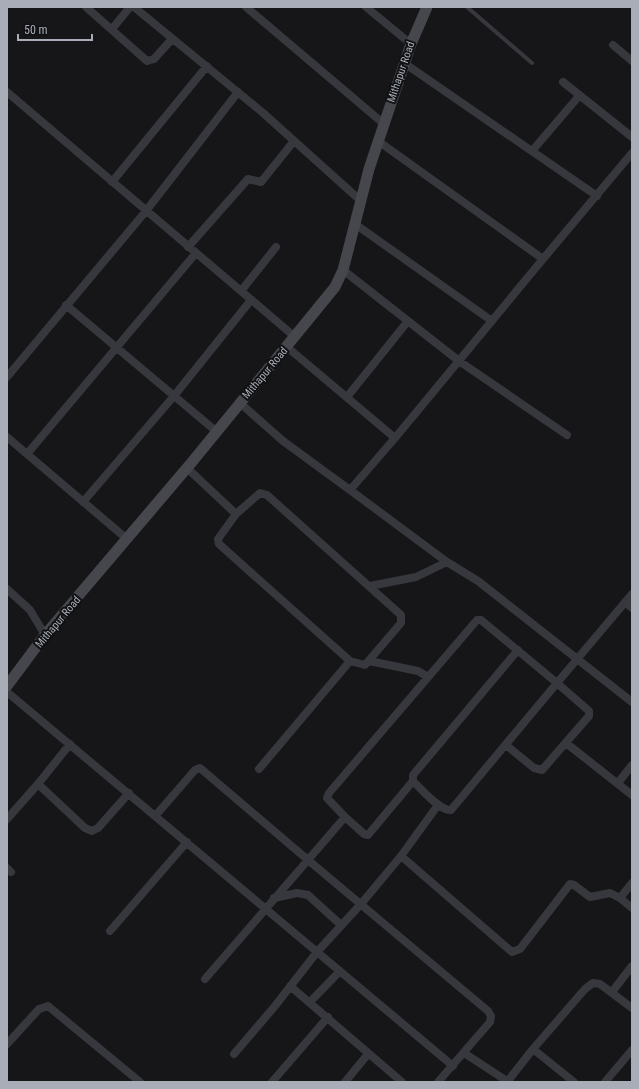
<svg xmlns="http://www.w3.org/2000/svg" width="639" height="1089" font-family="'Roboto Condensed',sans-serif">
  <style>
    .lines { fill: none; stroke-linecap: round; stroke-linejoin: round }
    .lane { stroke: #37383d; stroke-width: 4 }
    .street { stroke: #37383d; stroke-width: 8 }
    .secondary { stroke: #45474d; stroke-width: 11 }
    .labels { text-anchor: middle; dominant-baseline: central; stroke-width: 4; stroke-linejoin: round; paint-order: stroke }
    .street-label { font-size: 11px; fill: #a8adb8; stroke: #111113 }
  </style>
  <rect width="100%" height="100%" fill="#161618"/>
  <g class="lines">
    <path class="lane" d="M467,7L532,63"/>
    <path class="street" d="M86,7L147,61L154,59L172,39
      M134,7L262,112L361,201
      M246,7L384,124
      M366,7L411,44
      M112,29L130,7
      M613,45L632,61
      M404,63L597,196
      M563,82L632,137
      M7,92L295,337
      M378,141L543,259L632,153
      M532,151L579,96
      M112,182L207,66
      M355,224L492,321
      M188,247L248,179L261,182L294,141
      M343,270L459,361L567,435
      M241,291L276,247
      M66,305L217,432
      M287,347L395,438
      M7,377L146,211L238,92
      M347,397L408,321
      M240,403L283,441L350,490
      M7,437L127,539
      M27,454L196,253
      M187,468L236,514
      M260,493L267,495L401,615V623L365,665L350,661L219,544L218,539L236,514Z
      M83,502L174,396L251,300
      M447,562L350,490L395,438L543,259
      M370,586L416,577L447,562L478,581L632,702
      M7,589L30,610L45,635
      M625,602L632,608
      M369,661L418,671L428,677
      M7,692L453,1066
      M566,743L632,795
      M506,745L534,768L542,770L589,716V711L557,683L632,594
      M259,769L350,661
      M413,781C421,789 440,811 451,810L557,683L481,620H477L329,793L327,798L345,817L364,834L368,835L413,781V775L518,650
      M618,783L632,765
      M38,784L85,828L92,831L98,828L129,793
      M156,815L195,770L200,768L308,860L205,979
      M345,817L308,860L488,1011L491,1016L490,1022L438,1082
      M7,819L38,784L70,744
      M401,856L512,952L520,949L570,884L574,885L590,897L610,893L620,898L632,908
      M7,868L11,872
      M274,898L297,893L308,895L341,925
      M620,898L632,883
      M110,931L187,842
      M290,986L402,1082
      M612,992L632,966
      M310,1002L340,971
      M7,1044L39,1009L48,1006L140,1082
      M533,1049L585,989L593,983L600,984L632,1008
      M464,1053L507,1081
      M234,1054L275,1006L317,952L361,904L401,856L438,805
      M272,1082L328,1017
      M345,1082L368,1054
      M507,1082L533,1049L574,1082
      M605,1082L632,1050"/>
    <path class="secondary" d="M7,686L45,635L192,462L335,287L343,270L369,169L411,44L427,7"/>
  </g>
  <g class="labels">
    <g class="street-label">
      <text transform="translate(401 72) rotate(-71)">Mithapur Road</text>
      <text transform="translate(265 373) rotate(-50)">Mithapur Road</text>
      <text transform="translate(58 622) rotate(-50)">Mithapur Road</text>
    </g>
  </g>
  <rect width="639" height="1089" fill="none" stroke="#a8adb8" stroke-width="16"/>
  <path d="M18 34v6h74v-6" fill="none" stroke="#a8adb8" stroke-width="2"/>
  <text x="24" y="34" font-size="12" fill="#a8adb8" stroke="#111113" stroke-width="3" paint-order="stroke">50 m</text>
</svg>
